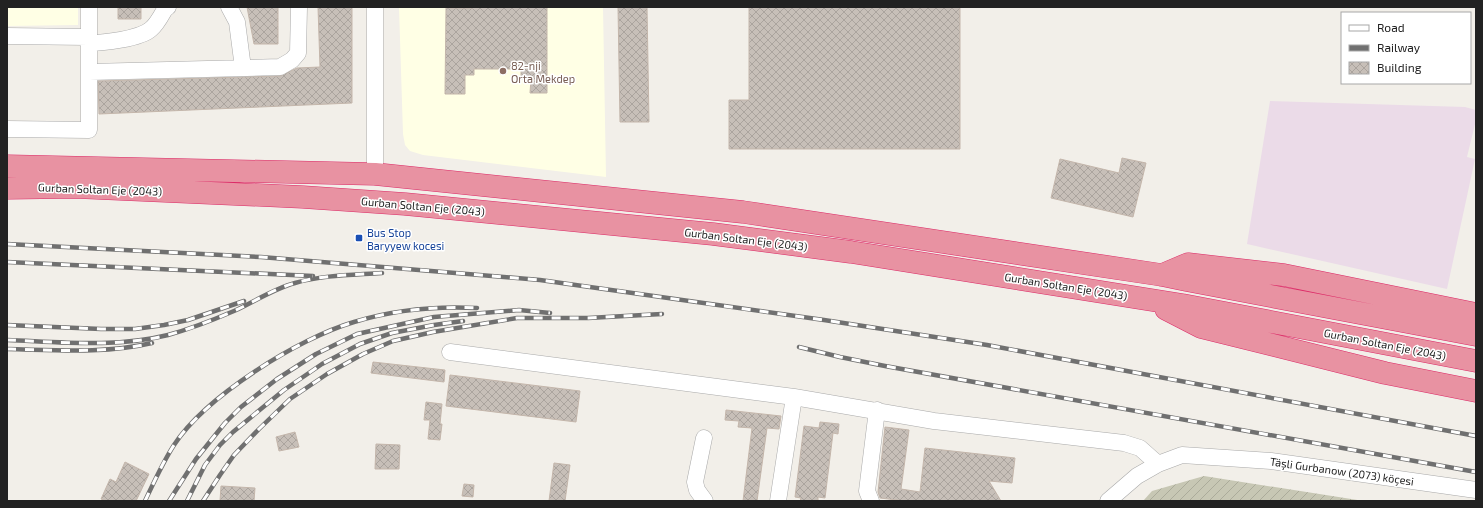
<svg xmlns="http://www.w3.org/2000/svg" width="1483" height="508" font-family="'Exo 2',sans-serif">
  <style>
    .industrial { fill: #ebdbe8 }
    .education { fill: #ffffe5 }
    .construction { fill: url(#construction-furrows) }
    .building { fill: url(#building-cross-hatch); stroke: #c4b6ab }
    .lines { fill: none; stroke-linecap: round; stroke-linejoin: round }
    .minor-casing { stroke: #a9a9a9; stroke-width: 17 }
    .highway-casing { stroke: #dc2a67; stroke-width: 23 }
    .minor { stroke: #fff; stroke-width: 16 }
    .highway { stroke: #e892a2; stroke-width: 22 }
    .rail-casing { stroke: #707070; stroke-width: 4.5 }
    .rail { stroke: #fff; stroke-width: 3; stroke-dasharray: 9; stroke-linecap: butt }
    .education-dot { fill: #8d6e63; stroke: #fff; stroke-width: 1.5 }
    .transit-dot { fill: #1a4fb4; stroke: #fff; stroke-width: 1.5 }
    .labels { text-anchor: middle; dominant-baseline: central; stroke-width: 3; stroke-linejoin: round; paint-order: stroke }
    .education-label { font-size: 11px; fill: #785e54; stroke: #fff; text-anchor: start }
    .street-label { font-size: 11px; fill: #222; stroke: #fff }
    .transit-label { font-size: 11px; fill: #164399; stroke: #fff; text-anchor: start }
  </style>
  <defs>
    <pattern id="construction-furrows" width="10" height="10" patternUnits="userSpaceOnUse"><rect width="10" height="10" fill="#c7c7b4"/><path d="M-1 1l2-2M0 10L10 0M9 11l2-2" fill="none" stroke="#abab9a"/></pattern>
    <pattern id="building-cross-hatch" width="8" height="8" patternUnits="userSpaceOnUse"><rect width="8" height="8" fill="#c7bfb8"/><path d="M0 0l8 8M0 8l8-8" fill="none" stroke="#aba49e"/></pattern>
  </defs>
  <rect width="100%" height="100%" fill="#f2efe9"/>
  <path class="industrial" d="M1270,101L1465,107L1476,110V120L1467,157L1475,159L1447,289L1247,244Z"/>
  <path class="education" d="M7,7H78V25L7,26Z
    M399,7H603L606,177L423,155L410,151L405,145L403,134Z"/>
  <path class="construction" d="M1204,476L1364,501H1143L1152,491Z"/>
  <path class="building" d="M118,7H141V19H118Z
    M247,7H278V44H254Z
    M318,7H352V103L99,114L98,81L280,76L297,68L320,67Z
    M473,7H547V93H530L531,79H521V69H474V75H465V94H445L446,8H473Z
    M618,7H647L649,122H620Z
    M749,7H960V149H729V100H749Z
    M1122,158L1146,163L1133,217L1051,198L1060,159L1119,173Z
    M373,362L445,370L444,382L371,373Z
    M450,375L580,391L576,422L446,406Z
    M426,402L442,404L440,424H442L440,440L428,439L430,420H424Z
    M726,410L781,416L779,429L767,428L757,501H743L752,428L738,427L739,421L725,420Z
    M820,422L839,424L838,434L833,433L825,498L818,497V501H800L801,498L795,497L804,426L819,428Z
    M885,427L909,430L901,489L920,492L925,448L1015,458L1012,483L989,481L1001,501H905L880,498L878,492Z
    M295,432L299,447L279,451L276,437Z
    M376,444L400,445L399,469H375Z
    M125,462L149,474L136,501H106L101,499L110,479L116,482Z
    M554,463L570,465L565,501H549Z
    M464,484L474,485L473,497L462,496Z
    M221,486L255,488L254,501H220Z"/>
  <g class="lines">
    <g class="minor-casing">
      <path id="minor" d="M229,7L237,22L243,68
        M7,36L88,37
        M88,43C103,43 140,39 151,29C157,24 161,16 165,9L168,7
        M89,72L280,67L292,60L298,53L299,7
        M7,129L89,130V7
        M375,174V7
        M450,352L794,397L934,421L1124,443L1140,448L1158,464
        M704,438L695,482L697,490L705,501
        M778,501L794,397
        M871,501L867,491L877,410
        M1108,501L1137,476L1158,464L1182,455L1271,461L1476,490"/>
    </g>
    <g class="highway-casing">
      <path id="highway" d="M7,166L375,174L743,212L1162,275L1186,280L1476,335
        M7,188L75,187L303,197L405,204L713,234L851,252L1183,305L1476,361
        M1162,275L1188,264L1284,275L1476,314
        M1166,309L1201,327L1385,373L1476,391"/>
    </g>
    <use href="#minor" class="minor"/>
    <use href="#highway" class="highway"/>
    <g class="rail-casing">
      <path id="rail" d="M7,244L261,257L540,280L824,320L987,345L1476,436
        M7,262L313,276
        M7,325L101,329H135L164,325L188,320L244,301
        M7,340C60,342 116,348 168,335C190,329 213,320 234,311C254,302 273,289 295,283C322,275 353,275 382,273
        M799,347L840,357L885,366L1476,472
        M7,349C56,350 105,354 152,343
        M145,501C154,482 163,462 174,445C206,396 299,338 354,322C393,310 436,306 477,308
        M169,501L196,459L225,423L241,407L277,379L316,354L357,334L434,317L519,310L550,313
        M187,501L205,465L220,445L233,432L284,390L322,364L360,344L392,333L434,325L463,321
        M203,501L220,475L234,455L259,429L290,399L327,374L363,354L393,341L433,332L517,318H588L662,314"/>
    </g>
    <use href="#rail" class="rail"/>
  </g>
  <circle class="education-dot" cx="503" cy="71" r="4"/>
  <rect class="transit-dot" x="355" y="234" width="8" height="8" rx="2"/>
  <g class="labels">
    <g class="education-label">
      <text x="511" y="65">82-nji<tspan x="511" dy="13">Orta Mekdep</tspan></text>
    </g>
    <g class="street-label">
      <text transform="translate(100 189) rotate(2)">Gurban Soltan Eje (2043)</text>
      <text transform="translate(423 206) rotate(5)">Gurban Soltan Eje (2043)</text>
      <text transform="translate(746 239) rotate(7)">Gurban Soltan Eje (2043)</text>
      <text transform="translate(1066 286) rotate(9)">Gurban Soltan Eje (2043)</text>
      <text transform="translate(1385 344) rotate(11)">Gurban Soltan Eje (2043)</text>
      <text transform="translate(1342 471) rotate(8)">Täşli Gurbanow (2073) köçesi</text>
    </g>
    <g class="transit-label">
      <text x="367" y="232">Bus Stop<tspan x="367" dy="13">Baryyew kocesi</tspan></text>
    </g>
  </g>
  <rect width="1483" height="508" fill="none" stroke="#222222" stroke-width="16"/>
  <rect x="1341" y="12" width="130" height="72" fill="#ffffff" stroke="#a7a7a7"/>
  <rect x="1349" y="25" width="20" height="6" fill="#ffffff" stroke="#a7a7a7"/>
  <text x="1377" y="32" font-size="12" fill="#222222">Road</text>
  <rect x="1349" y="45" width="20" height="6" fill="#707070" stroke="#a7a7a7"/>
  <text x="1377" y="52" font-size="12" fill="#222222">Railway</text>
  <rect x="1349" y="62" width="20" height="12" fill="url(#building-cross-hatch)" stroke="#a7a7a7"/>
  <text x="1377" y="72" font-size="12" fill="#222222">Building</text>
</svg>
